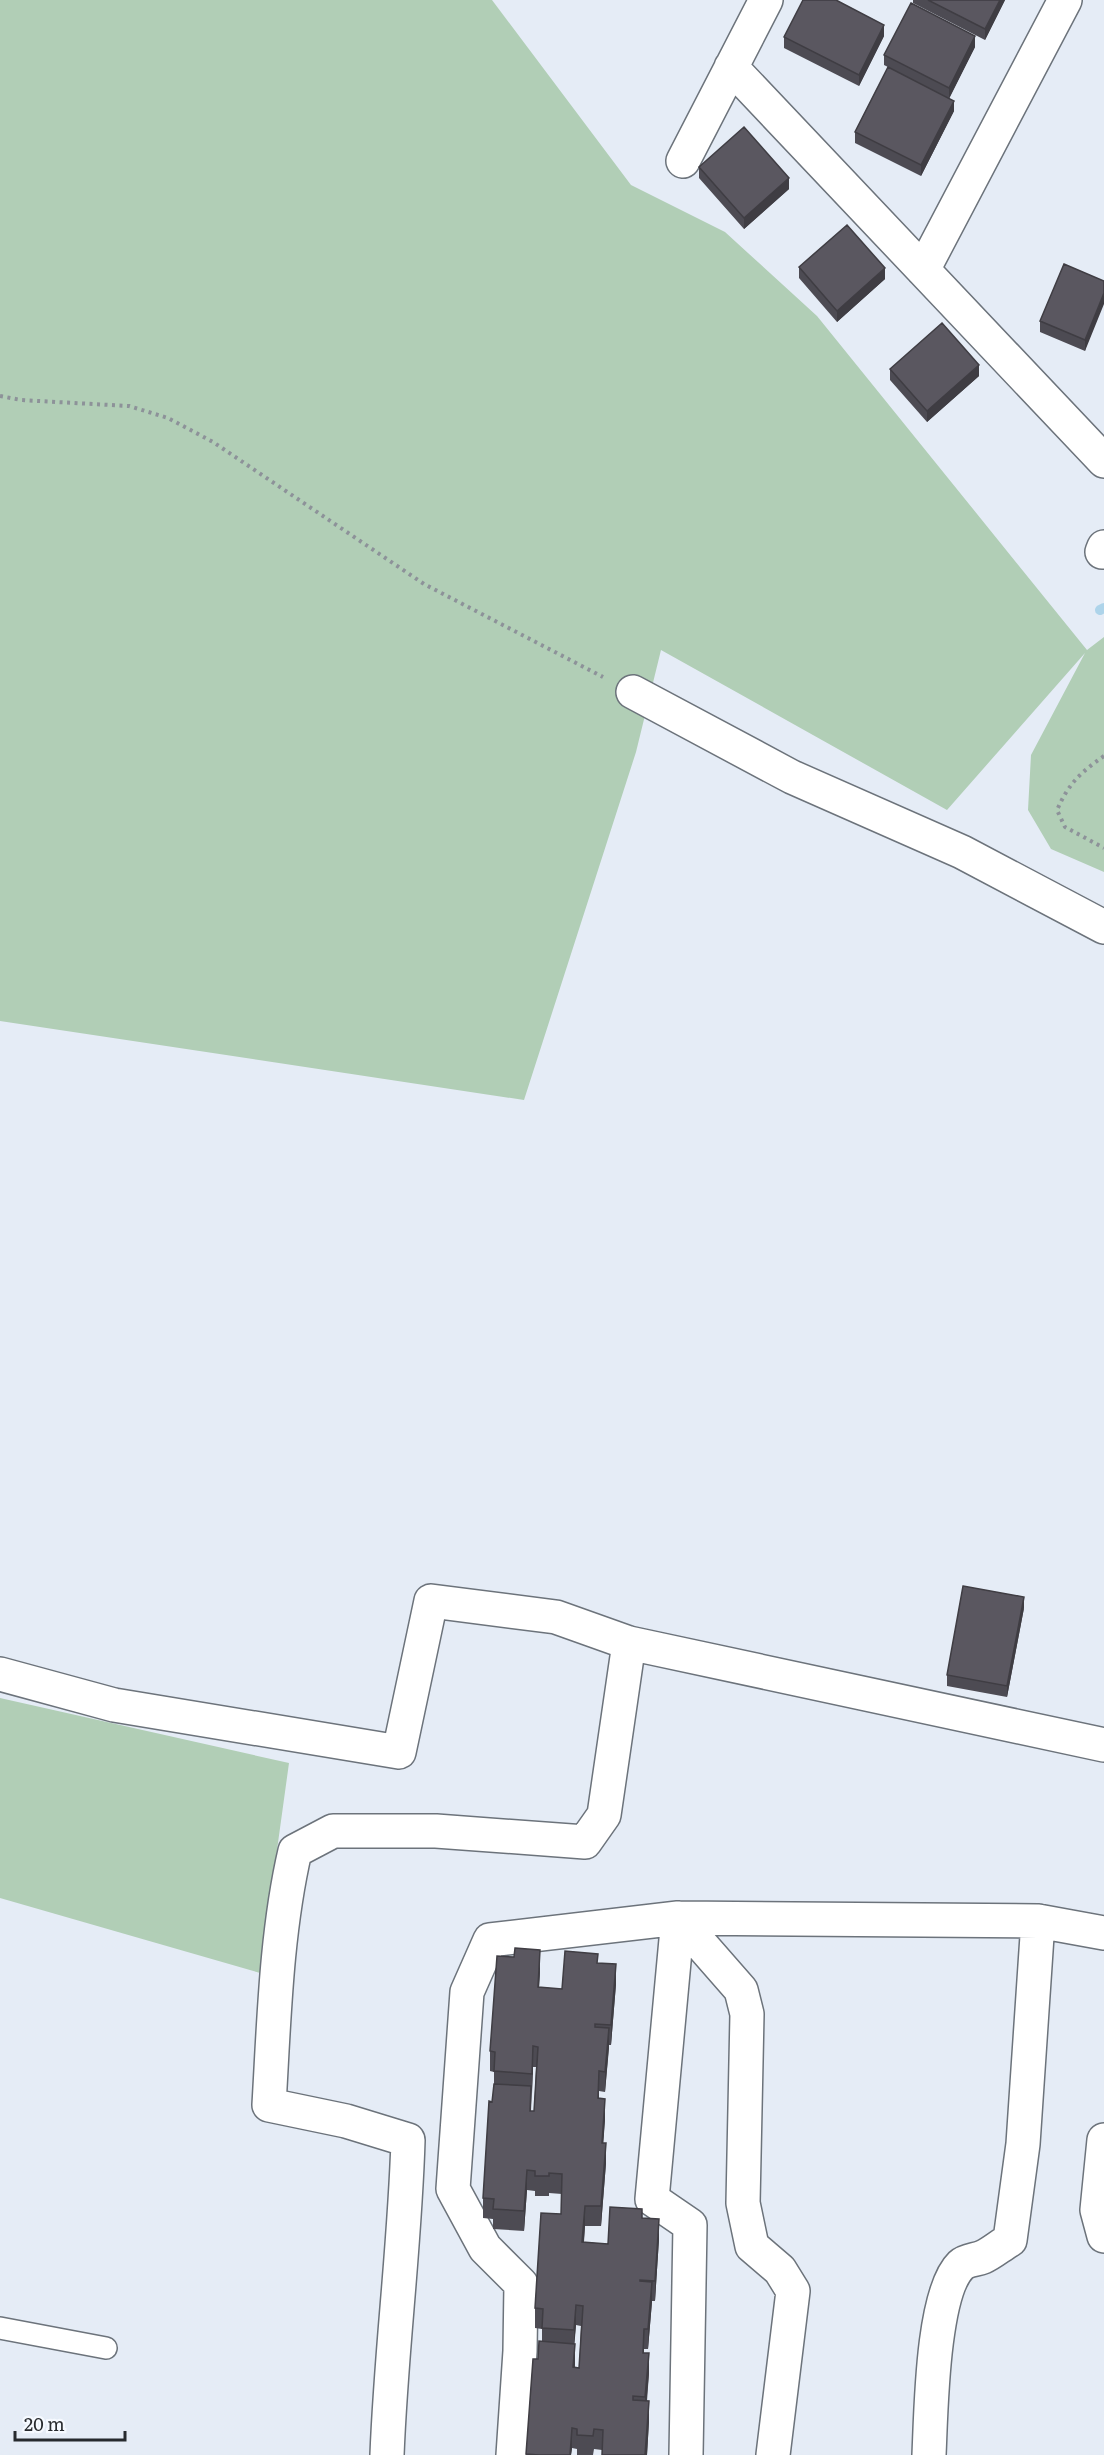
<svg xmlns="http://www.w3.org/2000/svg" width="1104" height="2455" font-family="Literata,serif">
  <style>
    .green { fill: #b1ceb6 }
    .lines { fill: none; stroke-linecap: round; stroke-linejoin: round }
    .stream { stroke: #aed4ea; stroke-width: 10 }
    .lane-casing { stroke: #6c737b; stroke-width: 24 }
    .street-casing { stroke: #6c737b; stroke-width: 36 }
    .path { stroke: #8d9299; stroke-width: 4; stroke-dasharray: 3 4.5; stroke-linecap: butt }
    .lane { stroke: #fff; stroke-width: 21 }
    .street { stroke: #fff; stroke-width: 33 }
    .wall { fill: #4d4b53; fill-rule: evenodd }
    .shaded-wall { fill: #3f3d43 }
    .building { fill: #5a5760; stroke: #3f3d43; stroke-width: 1.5 }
  </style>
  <rect width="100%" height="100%" fill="#e5ecf6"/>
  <path class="green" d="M0,0H492L631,185L725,232L817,316L1087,650L1104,637V872L1051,849L1028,810L1031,755L1085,653L947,810L661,650L636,752L524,1100L0,1021Z
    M0,1698L289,1763L260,1973L0,1898Z"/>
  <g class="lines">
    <path class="stream" d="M1100,610L1104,608"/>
    <g class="lane-casing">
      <path id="lane" d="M0,2328L106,2348"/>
    </g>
    <g class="street-casing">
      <path id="street" d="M731,67L1104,461
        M683,161L766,0
        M923,270L1065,0
        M1102,552L1104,547
        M633,692L792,777L962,852L1104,927
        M0,1674L114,1705L399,1752L431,1601L556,1617L629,1643L1104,1745
        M678,1918L741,1990L747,2014L743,2203L752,2246L780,2270L793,2291L773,2455
        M678,1918L652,2199L690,2225L686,2455
        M1104,2140L1097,2210L1104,2236
        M387,2455C391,2350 405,2245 408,2140L346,2121L269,2105C274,2021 276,1933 295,1851L333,1831H436L585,1842L604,1815L629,1643
        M513,2455L520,2351L521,2284L485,2248L453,2189L467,1992L490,1940L678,1918L1038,1921L1104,1933
        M929,2455C931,2413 932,2293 961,2265C966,2260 976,2260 983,2257C992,2253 1001,2245 1010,2240L1023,2144L1038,1921"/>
    </g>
    <path class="path" d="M0,396L21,400L129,406L168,418L213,442L424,584L603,677
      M1104,756C1080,773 1069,783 1057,810L1065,827L1104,848"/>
    <use href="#lane" class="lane"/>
    <use href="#street" class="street"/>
  </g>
  <path class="wall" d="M913,0H1005L985,40L913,3Z
    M884,36L859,86L784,48V37Z
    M975,47L949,98L954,111L921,176L855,143V132L888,67L884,65V55Z
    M699,167L789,189L744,229L699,178Z
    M799,267L885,279L837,322L799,278Z
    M1104,281L1085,351L1040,332V321Z
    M890,369L979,376L927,422L890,380Z
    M1024,1608L1007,1697L947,1686V1675Z
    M598,1963L616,1984L611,2045H609L605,2092L599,2091V2098L605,2119L603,2143L606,2163L601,2226H585L584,2242L608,2244L642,2218L659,2239L655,2301H652L648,2349H644V2353L649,2373L647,2401L649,2421L647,2455H602V2450L594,2449L593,2455H577V2449L572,2448L571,2455H526L533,2359H538L542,2341V2329L535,2328V2308L561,2214L562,2194L549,2193V2196H535V2191L527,2190L524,2231L493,2229V2219L483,2218V2198L494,2084V2072L490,2071V2051L540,1970L539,1987L562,1989ZM533,2067H536L534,2111H531ZM576,2325L581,2326L579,2368H575L574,2344Z"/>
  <path class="shaded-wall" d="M1000,0H1005L985,40V29Z
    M884,25V36L859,86V75Z
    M975,36V47L949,99V88Z
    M954,101V111L921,176V165Z
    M789,178V189L744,229V218Z
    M885,268V279L837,322V311Z
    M1104,293V304L1085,351V340Z
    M979,365V376L927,422V411Z
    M1024,1597V1608L1007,1697V1686Z
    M540,1950V1970L538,2007V1987Z
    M616,1964V1984L611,2045V2025Z
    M609,2028V2048L605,2092V2072Z
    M533,2046V2067L532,2094V2074Z
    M605,2099V2119L602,2163V2143Z
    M606,2143V2163L601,2226V2206Z
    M527,2170V2190L524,2231V2211Z
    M585,2206V2226L582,2262V2242Z
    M659,2219V2239L655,2301V2281Z
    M652,2282V2302L648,2349V2329Z
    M576,2305V2325L574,2350V2330Z
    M575,2344V2364L573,2387V2367Z
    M649,2353V2373L645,2417V2397Z
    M649,2401V2421L647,2455H645Z
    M572,2428V2448L571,2455H570Z"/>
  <path class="building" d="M803,0H836L884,25L859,75L784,37Z
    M928,0H1000L985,29Z
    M911,3L975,36L949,88L884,55Z
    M888,67L954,101L921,165L855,132Z
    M744,127L789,178L744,218L699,167Z
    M847,225L885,268L837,311L799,267Z
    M1064,264L1104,281V293L1085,340L1040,321Z
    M942,323L979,365L927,411L890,369Z
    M963,1586L1024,1597L1007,1686L947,1675Z
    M515,1948L540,1950L538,1987L562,1989L565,1951L598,1954L597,1963L616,1964L611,2025L595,2024V2027L609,2028L605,2072L599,2071L598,2098L605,2099L602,2143H606L601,2206H585L582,2242L608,2244L610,2207L642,2209V2218L659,2219L655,2281L640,2280V2281L652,2282L648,2329H644L643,2353H649L645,2397L633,2396V2400L649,2401L645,2455H602L603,2430L594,2429L593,2436L577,2435V2429L572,2428L570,2455H539L526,2454L533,2359H538L539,2341L575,2344L573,2367L579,2368L583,2306L576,2305L574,2330L542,2328L543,2309L535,2308L541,2213L561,2214L562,2174L549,2173V2176H535V2171L527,2170L524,2211L493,2209L494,2199L483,2198L489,2101L492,2102L494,2084L531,2086L530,2111H534L538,2047L533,2046L532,2074L494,2071L495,2052L490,2051L497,1956L514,1957Z"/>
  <path d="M15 2431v9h110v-9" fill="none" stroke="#272a2e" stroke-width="3"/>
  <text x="24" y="2431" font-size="18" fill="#272a2e" stroke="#f5f9ff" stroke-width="4.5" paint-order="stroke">20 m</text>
</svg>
